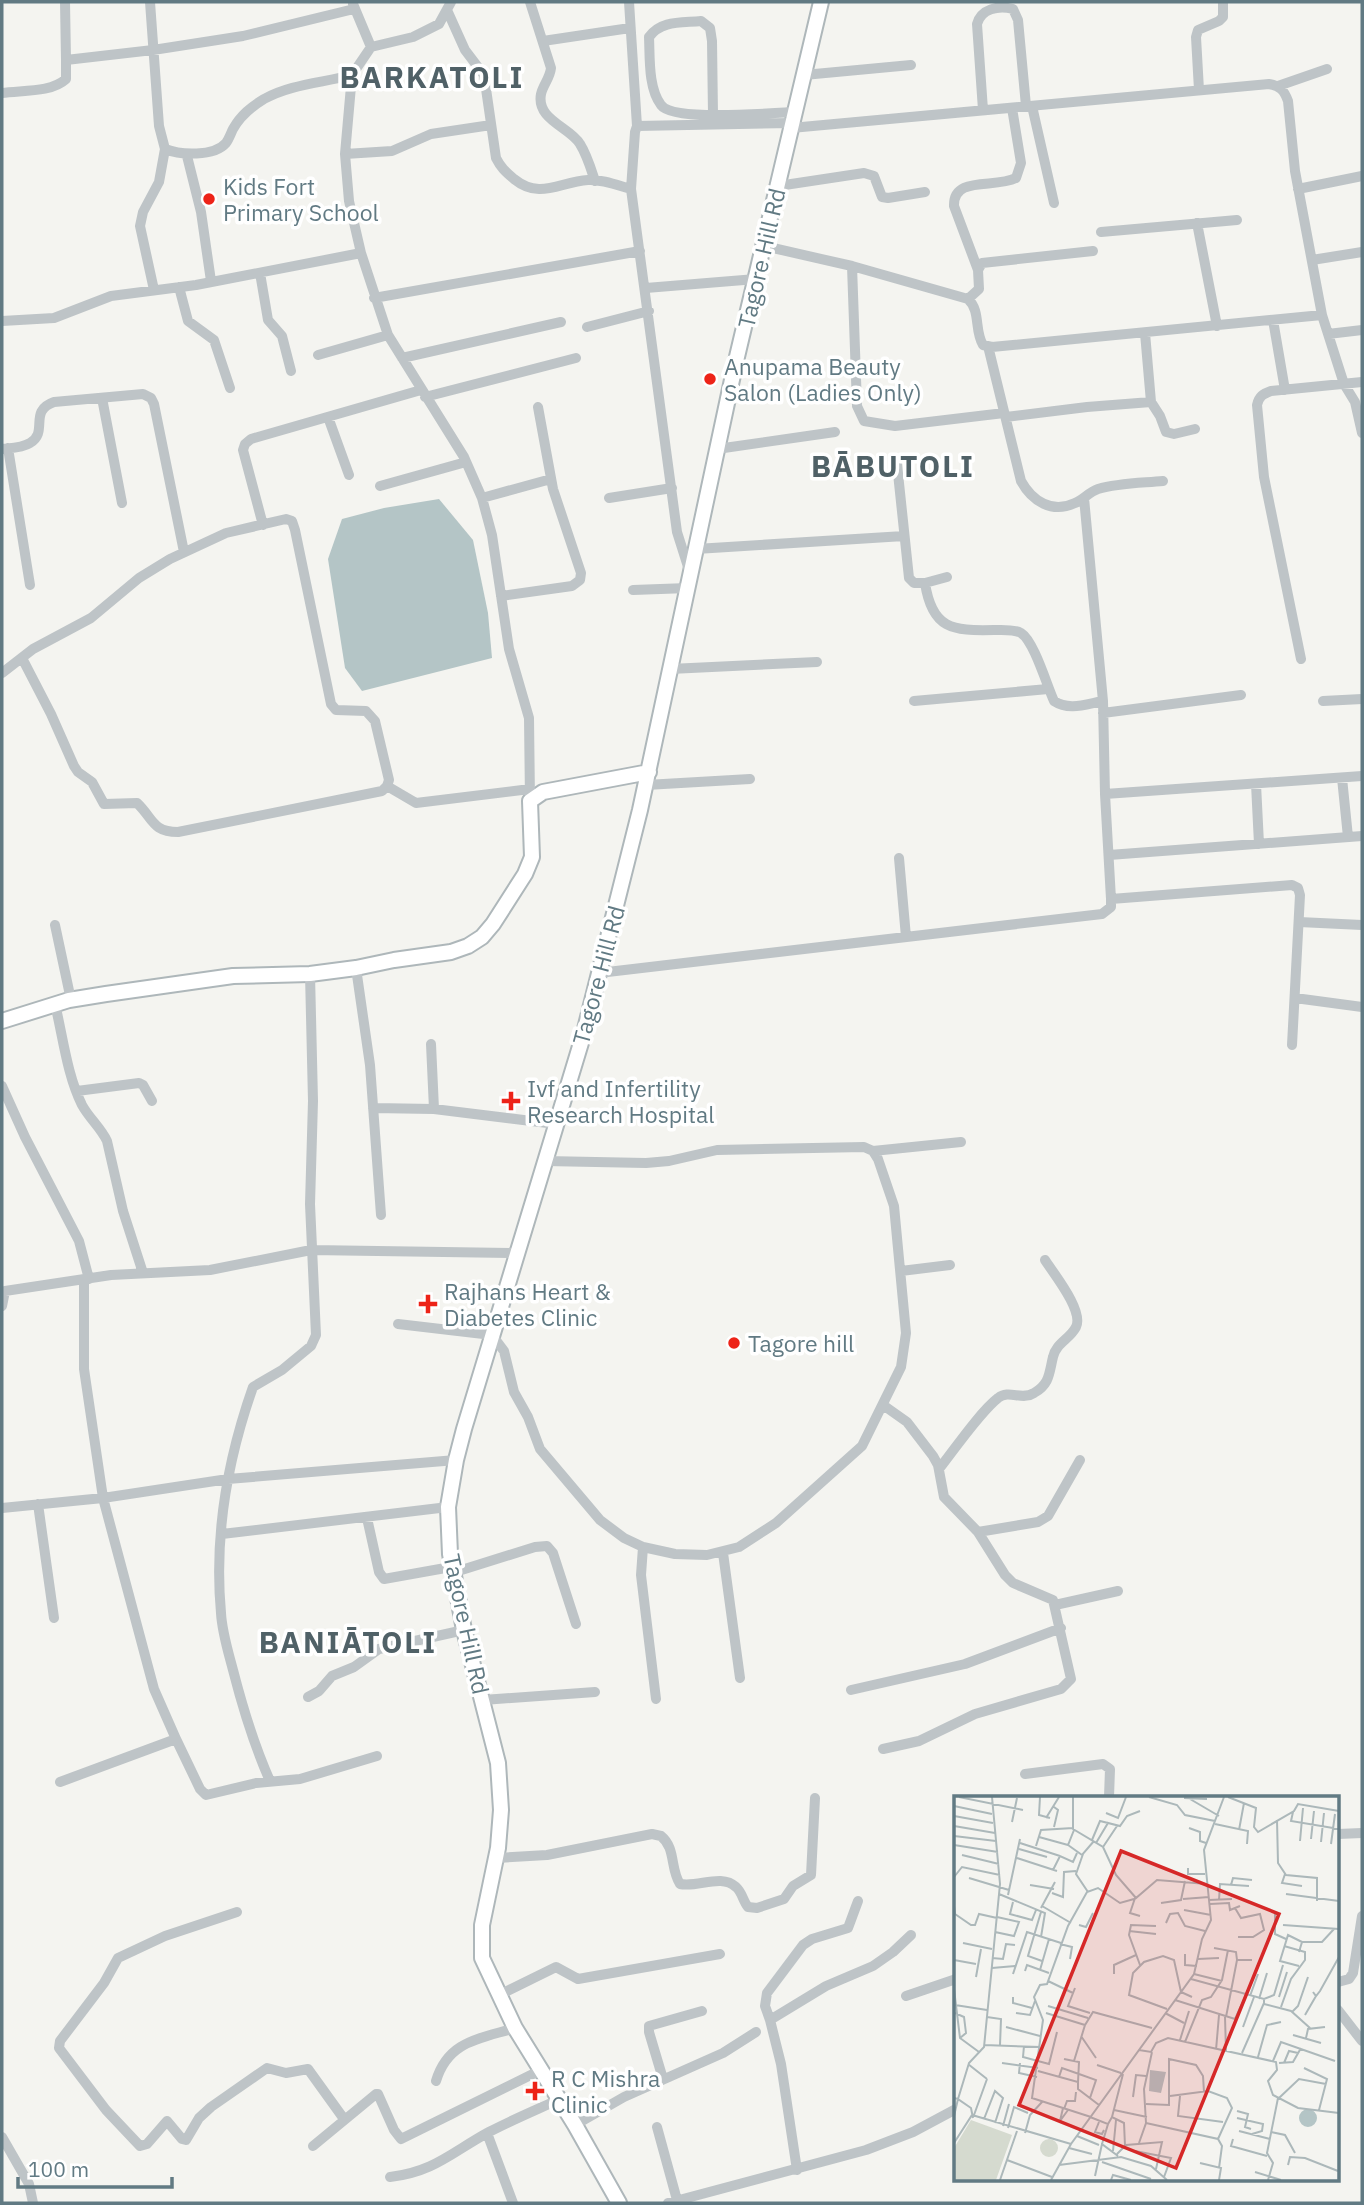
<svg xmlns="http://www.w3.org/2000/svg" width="1364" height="2205" font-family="'IBM Plex Sans',sans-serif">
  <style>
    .water { fill: #b4c5c6 }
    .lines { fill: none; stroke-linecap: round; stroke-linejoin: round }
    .secondary-casing { stroke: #aeb7ba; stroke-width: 18 }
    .street { stroke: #bec4c7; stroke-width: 10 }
    .secondary { stroke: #fff; stroke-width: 14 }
    .poi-dot { fill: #ed2318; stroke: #fff; stroke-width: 2.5 }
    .labels { text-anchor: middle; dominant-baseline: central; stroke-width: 7; stroke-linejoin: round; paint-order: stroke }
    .poi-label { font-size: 23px; fill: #617a83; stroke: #fff; text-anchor: start }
    .street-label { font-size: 23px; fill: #617a83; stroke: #fff }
    .district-label { font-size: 30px; font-weight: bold; letter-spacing: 2px; fill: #506167; stroke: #fff }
    .inset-road { fill: none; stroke: #acb8ba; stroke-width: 2 }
    .view { fill: #d62828; fill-opacity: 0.15; stroke: #d62828; stroke-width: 3.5 }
    .inset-edge { fill: none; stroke: #617a83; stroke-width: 3.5 }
  </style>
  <rect width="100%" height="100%" fill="#f4f4f0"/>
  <path class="water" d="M439,499L473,540L488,613L492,658L362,691L345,668L328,559L342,519L384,508Z"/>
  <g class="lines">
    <g class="secondary-casing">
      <path id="secondary" d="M2,1021L69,1000L106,994L233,976L310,974L356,968L394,960L451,952L468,946L482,937L493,924L525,874L532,857L530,801L543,792L649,772
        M619,2203L575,2125L515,2028L482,1958V1925L498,1848L501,1810L498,1763L464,1630L450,1554L448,1507L456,1460L464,1429L584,1033L640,810L736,361L821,2"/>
    </g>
    <path class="street" d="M65,2L66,60L153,50L243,36L354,9
      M150,2L159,126L165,149C180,155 214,157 226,143C229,139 231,133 233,129C241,115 251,107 264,99C291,84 322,83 352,75L371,47L413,37L439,24L451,2
      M530,2L551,68C550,78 543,85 541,94C536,120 570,127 580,144C587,155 591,169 595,181
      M629,2L637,126L791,123
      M353,4L371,47
      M447,10L465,50L484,75L496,158C501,168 506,172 514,179C540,200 559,182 588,180C602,179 617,185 631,189L635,132L637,126
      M543,41L630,28
      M352,75L345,154L349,201L361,253L388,335L464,457L482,498L492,535L509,649L529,718L530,801
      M804,75L911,65
      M1278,86L1327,69
      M1199,90L1196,37L1198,30L1219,21L1223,17V2
      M2,93C21,90 51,93 66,79V60
      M1032,106L1054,203
      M983,110L977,24C981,9 998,5 1013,9L1018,20L1026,106
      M713,115L712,41L710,28L701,21C682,23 661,20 649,37C650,57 648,88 661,105C673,122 770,113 794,112
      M791,128L1269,84C1280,86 1284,90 1288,101L1295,171L1322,315L1344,384L1355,402L1362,433
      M345,154L392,151L431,134L491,125
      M187,156L201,212L211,281
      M778,186L864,173L874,176L882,197L888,198L925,192
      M631,189L677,532L690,573
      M1298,189L1362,176
      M1197,223L1217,326
      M1101,232L1237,220
      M764,246L852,266L968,299C981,311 974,330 983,345L992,347L1322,315
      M1312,260L1362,252
      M852,266L857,406L864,421L895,426L1004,413
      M978,270L954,206C953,175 995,189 1016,178L1021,163L1012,108
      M260,273L268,320L282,336L291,371
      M179,287L188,321L214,340L230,388
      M646,288L756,279
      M154,290L140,226L143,212L159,182L165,149
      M374,298L640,251
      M968,299L979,289L978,270L982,263L1093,251
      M1273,320L1285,390
      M2,321L54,318L111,296L196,285L361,253
      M587,327L649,311
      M1328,334L1362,330
      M988,346L1021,481C1032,501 1052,514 1075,503C1083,500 1089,492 1098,489C1118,483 1142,483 1163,481
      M318,355L388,335
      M402,358L561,322
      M425,397L576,358
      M102,398L122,503
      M1151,402L1160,416L1166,432L1174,434L1195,429
      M328,417L349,475
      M1006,417L1087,407L1151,402L1145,333
      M8,448L30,585
      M2,449C11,448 22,448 30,443C49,432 28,411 54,402L143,394L151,398L154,404L184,552
      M717,449L835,432
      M897,464L909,578L914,583H925L947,577
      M380,486L466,462
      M482,498L551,479
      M609,498L672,488
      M1084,498L1103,701L1105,794
      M263,525L243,450L245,444L251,439L421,390
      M696,549L904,536
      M925,583C932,629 952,631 994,630C1003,630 1014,629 1021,633C1034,641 1047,686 1054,701C1069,711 1086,704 1103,701
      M633,590L688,588
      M501,596L572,586L580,580L581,573L553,489L538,407
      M1301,659L1264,477L1257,405C1259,396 1263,394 1271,391L1362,382
      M670,669L817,662
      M2,673L33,649L91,618L139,578L170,559L226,533L286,519L292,521L295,530L331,704L336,710L366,711L375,721L389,780L387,786L382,791L178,832C152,832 153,818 137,803L104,804L92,782L78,772L74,766L51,714L22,658
      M914,701L1048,689
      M1323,701L1362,699
      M1103,713L1241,695
      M1342,778L1348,837
      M1256,784L1259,844
      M646,785L750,779
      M387,786L416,803L530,789
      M1109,855L1362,836
      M899,858L906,937
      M1111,899L1292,885L1298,888L1300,895L1292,1045
      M1299,922L1362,925
      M55,925L71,1000
      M356,968L370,1065L381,1215
      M599,973L1102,914L1111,907V899L1105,794L1362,776
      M1295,998L1362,1007
      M55,1004C63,1037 67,1075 82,1105C89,1118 101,1128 107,1141L123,1211L143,1273
      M431,1044L434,1109
      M2,1086L25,1137L79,1241L89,1279
      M77,1091L139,1083L143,1085L152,1101
      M373,1108L434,1109L556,1124
      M873,1151L961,1142
      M901,1271L950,1265
      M2,1306L5,1291L111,1275L210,1270L311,1250L518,1253
      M398,1324L492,1335L504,1351L514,1392L528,1417L540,1449L600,1520L624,1538L643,1547L675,1554L707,1555L739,1547L776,1523L862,1446L901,1367L906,1333L894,1206L878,1159L873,1151L864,1147L717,1150L669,1161L646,1163L545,1161
      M883,1405L907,1422L933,1456L938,1465L944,1497L978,1532L1005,1575L1013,1583L1053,1600L1071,1679L1061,1689L975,1714L919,1741L883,1749
      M939,1469C954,1450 980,1412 998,1398C1009,1389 1022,1401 1034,1393C1050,1384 1049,1373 1053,1357C1056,1343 1070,1339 1076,1327C1084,1311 1054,1274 1045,1260
      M38,1504L54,1618
      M2,1508L103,1498L228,1479L456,1460
      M367,1518L379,1572L384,1579L451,1567
      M978,1532L1038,1522L1048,1516L1080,1460
      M222,1534L448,1507
      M643,1547L641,1575L656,1699
      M723,1553L740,1678
      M452,1573L535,1547L547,1546L553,1553L576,1624
      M1055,1605L1118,1591
      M851,1690L965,1664L1061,1628
      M308,1697L319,1691L332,1676L354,1667L379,1649L464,1630
      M483,1700L595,1692
      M176,1739L200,1789L206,1795L256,1783L300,1779L377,1756
      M1025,1774L1103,1764L1110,1769L1109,1797
      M270,1781C254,1745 243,1709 233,1670C228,1651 222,1632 221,1613C214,1537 228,1458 253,1387L282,1370L311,1346L316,1335L310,1204L313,1101L310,974
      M60,1782L176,1739L154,1689L103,1498L84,1369V1280
      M1338,1834L1362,1833
      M497,1858L547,1855L652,1834L661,1836C676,1848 670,1869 680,1884C698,1888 721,1873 736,1887C742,1892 743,1901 748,1907L757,1908L784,1899L793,1886L811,1875L815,1798
      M237,1912L165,1936L118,1958L104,1983L60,2041L59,2048L106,2110L140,2146L147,2144L167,2121L182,2139L186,2140L199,2118L211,2107L267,2068L286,2073L308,2069L344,2119
      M1338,1982L1349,1979L1353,1973L1362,1916
      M499,1995L556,1967L578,1979L720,1954
      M906,1996L956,1979
      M1338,2010L1362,2041
      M770,2020L765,2006L767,1993L803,1945L812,1939L848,1928L858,1901
      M663,2079L649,2032V2026L702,2011
      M436,2081C448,2041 479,2039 515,2028
      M575,2125L624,2097L723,2053L756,2032
      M657,2127L677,2200
      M487,2133L513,2203
      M2,2137L29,2184L33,2203
      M313,2146L376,2094H378L394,2130L401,2139L541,2070
      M797,2170L781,2064L770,2020L826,1986L873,1966L893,1952L911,1935
      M390,2177C434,2172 452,2152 489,2132C512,2120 536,2110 560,2099
      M668,2203L866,2150L913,2132L956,2109"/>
    <use href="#secondary" class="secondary"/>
  </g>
  <g class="poi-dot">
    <circle cx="209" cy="199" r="7"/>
    <circle cx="710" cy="379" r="7"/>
    <path d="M507.5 1090.5h7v7h7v7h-7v7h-7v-7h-7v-7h7z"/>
    <path d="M424.5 1293.5h7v7h7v7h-7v7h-7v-7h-7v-7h7z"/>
    <circle cx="734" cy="1343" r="7"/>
    <path d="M531.5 2080.5h7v7h7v7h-7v7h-7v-7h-7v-7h7z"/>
  </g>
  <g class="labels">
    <g class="poi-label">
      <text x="223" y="186">Kids Fort<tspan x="223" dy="26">Primary School</tspan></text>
      <text x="724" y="366">Anupama Beauty<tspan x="724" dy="26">Salon (Ladies Only)</tspan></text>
      <text x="527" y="1088">Ivf and Infertility<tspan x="527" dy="26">Research Hospital</tspan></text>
      <text x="444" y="1291">Rajhans Heart &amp;<tspan x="444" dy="26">Diabetes Clinic</tspan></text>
      <text x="748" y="1343">Tagore hill</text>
      <text x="551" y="2078">R C Mishra<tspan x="551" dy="26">Clinic</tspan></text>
    </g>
    <g class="street-label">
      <text transform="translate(761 258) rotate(-77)">Tagore Hill Rd</text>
      <text transform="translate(598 975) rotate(-75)">Tagore Hill Rd</text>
      <text transform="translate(467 1624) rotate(78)">Tagore Hill Rd</text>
    </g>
    <g class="district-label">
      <text x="432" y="76">BARKATOLI</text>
      <text x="893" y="465">BĀBUTOLI</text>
      <text x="348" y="1641">BANIĀTOLI</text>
    </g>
  </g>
  <g transform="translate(954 1796)">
    <rect width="385" height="385" fill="#f4f4f0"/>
    <path d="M17,324L58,339L42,384H0V352ZM86 352a9 9 0 1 1 18 0a9 9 0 1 1-18 0Z" fill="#d5dacf"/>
    <path d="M196,274L212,276L207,297L195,295ZM345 322a9 9 0 1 1 18 0a9 9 0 1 1-18 0Z" fill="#b4c5c6"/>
    <path class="inset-road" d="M5,1L69,14M86,1L85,19L96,22M119,1V33L149,51L162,79L182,102L203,84L253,88M195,1L223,9L231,19L261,25M274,1L302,12L300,31L304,36L340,15L344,8L385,15M230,2L253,3M236,3L265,20M0,10L38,18M100,11L104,14L100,31M339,16L337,25L385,33M152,17L164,22L172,1M0,20L39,27M92,22L105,1M323,24L324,67L332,79L363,82V105M58,26L63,2M261,28L294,35L293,48M0,30L41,37M235,32L246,36V45L252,47M285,34L290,7M0,40L42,45M85,41L114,49L120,34M357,43L360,15M138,44L146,25L154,27M346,45L349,12M367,46L370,17M66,47L106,60M142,47L154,27L166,30L173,20L186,15M377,48L381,18M0,49L44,56M114,49L128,59L140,45M82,50L87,34L119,32M149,51L163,30M65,53L93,61M129,58L122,78L134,96M8,59L45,68M63,62L103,75M234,72V78H251M99,74L106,60L119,66L123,57M331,78L328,87L348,90M0,81L8,71L46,79M15,82L55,94M76,89L100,93M277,89L279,82L298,84M98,97L109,101L110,76L122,75M45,98L91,117L87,141M332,98L385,105M54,99L66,43M181,102L176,117L186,120M229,103L255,101M255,104L278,103M265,104L266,88L295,90M59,106L56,118L78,124L82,114M207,107L227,104L231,85M256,108L275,107L276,114L286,110M0,110L1,118L17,129H21L25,118L43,122M88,110L117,127M87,112L101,86M281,112L287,122L306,118L310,134L299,141H284M230,114L257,119M321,115V138L332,143M87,116L74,160L88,165M212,127L216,118L224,117L231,130L251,135M125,129L132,131L139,117M329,129L385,133M175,135L202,138M41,136L60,140L65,126L43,121M9,147L38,153M106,148L118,151L116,163M260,152L282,156L283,164M345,156L348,146H368L380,133M231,158V169L243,170M38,162L49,163L52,148L61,149M244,163L265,162M0,164L22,168M186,169L175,139L177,129L202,130M345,170L326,165L334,139L348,146M38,172L61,170M86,174L95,143M71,175L73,169L95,177M59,178L73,136L107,147M160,178V169L182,159M240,178L268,185M22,181L27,153M237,183L310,203L320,199L329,169M94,185L119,197M121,192L114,210L136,217M0,193L6,242L25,256M359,196L362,200L366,195L385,161M296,200L304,178M59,201V207L78,212M325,201L333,176M305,203L313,177M310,203V208L337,215L356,232M221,204L281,223L292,199M1,209L33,214M94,210L134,222M327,211L337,183L351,164V156L330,150M213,213L175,199L179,177L190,166L209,160L220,164L227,196L238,201M338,216L344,210L354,181M1,217L10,221L12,237L6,242M62,217L76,219L81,205M92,217L131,229L139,216L198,232M211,217L230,227M351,219L362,200M33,221L47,223L46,249M271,221L272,255M272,221L283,164H298M52,231L86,240M289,231L300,201M339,239L367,247M127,240L142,262M352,242L354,233L371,231M226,244L235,215M231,246L248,204L257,201L268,184L274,154M30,249L86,251M70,250L69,261L95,268L103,236M185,254L197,256L202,247L214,242L322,266L323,274L314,285L319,299L344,312L385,317M262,254L265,219M288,257L310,207M304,261L313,229L327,226M110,263L125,266L124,286M120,265L131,229M319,265L327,246L381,265M48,267L84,272M66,267L65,277L83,281M325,267L339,266L347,252M330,267L335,255L344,257M14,268L33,283M143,269L167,277M350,272L373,283L365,314M84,275L124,286V293L145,309M125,278L142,284L136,302M105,281L108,272L125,278M216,300L254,295L273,302L278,312L264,343M226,300L224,320L269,326M179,301L182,279L192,280M0,302L4,303L0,320M325,302L345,283L372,288M192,308L215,309V263L242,269L249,280L250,296M109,312L106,325L114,314M110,313L113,305H121L122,296M160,314L193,321M283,315L294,318L291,331L297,333M20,319L33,283M136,321L154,328L148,348L164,360M137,321L78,302L89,224L80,201L86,189L93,188L114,130L133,96L144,92L166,107L180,103M158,321L169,278M19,322L17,312L4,303L15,267L30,251L46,88L38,1M283,322L309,328L308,335L298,338M30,323L41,295L49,302L41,327M145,326L141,336L148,338L150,334M192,327L264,343L268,350L265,372M154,328L158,321L170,327L171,350M49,330L55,308M54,332L60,311L74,317M285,335L316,343M317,336L331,339L341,357M71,337L76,319L88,306M123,340L145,349M279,343L277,350L313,360M0,347L18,319L117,348M185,347L192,327L190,293L198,256M115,352L138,358M159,355L162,324M181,355L217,362L210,381M163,358L172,349L208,346L202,373M53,364L98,381M148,366L197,383M246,367L267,372L265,384M105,369L167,361L197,370L213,384M334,369L336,361L351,362L384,375M301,376L327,384M141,380L148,348M46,384L63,335M97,384L117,348L240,178L248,143L257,124L250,54L270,1M157,384L159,379L177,384M314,384L319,367L313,357L324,302"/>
    <path class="view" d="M167,55L325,118L222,372L65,309Z"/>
    <rect width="385" height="385" class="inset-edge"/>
  </g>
  <rect width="1364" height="2205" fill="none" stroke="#617a83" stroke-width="7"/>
  <path d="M18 2177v10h154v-10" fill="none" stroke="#617a83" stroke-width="3.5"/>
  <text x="28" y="2177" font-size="21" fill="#617a83" stroke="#ffffff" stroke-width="5" paint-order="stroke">100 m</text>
</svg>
